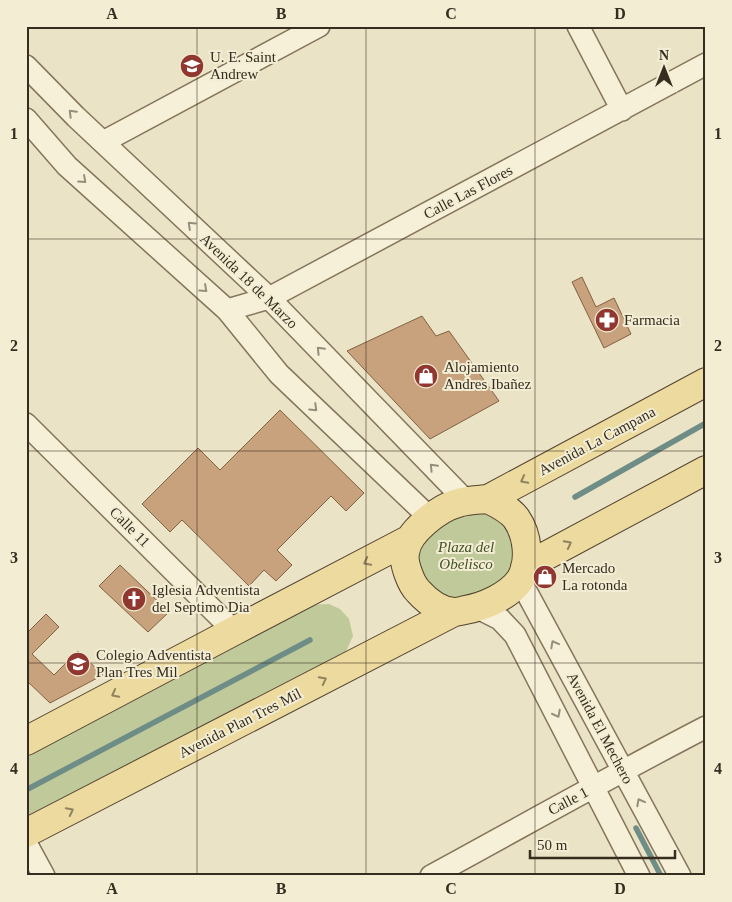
<svg xmlns="http://www.w3.org/2000/svg" width="732" height="902" font-family="Georgia,serif">
  <style>
    .green { fill: #c0c999 }
    .lines { fill: none; stroke-linecap: round; stroke-linejoin: round }
    .stream { stroke: #6e8d87; stroke-width: 5.5 }
    .building { fill: #c7a27d; stroke: #836143 }
    .minor-casing { stroke: #85755c; stroke-width: 24 }
    .major-casing { stroke: #534330; stroke-width: 30 }
    .minor { stroke: #f7f0d8; stroke-width: 21 }
    .major { stroke: #ecda9f; stroke-width: 28 }
    .oneway { stroke: #968e7c }
    .oneway2 { stroke: #91835f }
    .grid { fill: none; stroke: #362c1f; stroke-width: 1; stroke-opacity: 0.55 }
    .labels { text-anchor: middle; dominant-baseline: central; stroke-width: 4; stroke-linejoin: round; paint-order: stroke }
    .poi-label { font-size: 15px; fill: #362c1f; stroke: #f3edd4; text-anchor: start }
    .street-label { font-size: 15px; fill: #362c1f; stroke: #f3edd4 }
    .park-label { font-size: 15px; font-style: italic; fill: #435127; stroke: #f3edd4 }
    .neatline { fill: none; stroke: #362c1f; stroke-width: 2 }
    .grid-label { font-size: 16px; text-anchor: middle; font-weight: bold; fill: #362c1f }
  </style>
  <rect width="100%" height="100%" fill="#ebe3c5"/>
  <path class="green" d="M480,512L493,515L501,521L508,530L514,547V560L511,572L488,591L460,598L448,597L438,591L428,581L420,565L419,558L420,547L427,535L450,517Z
    M329,604L340,609L349,619L353,636L343,658L26,825V752L308,605Z"/>
  <g class="lines">
    <path class="stream" d="M575,497L706,423
      M26,790L310,640
      M636,828L661,876"/>
  </g>
  <path class="building" d="M582,277L596,307L614,298L631,334L604,348L572,282Z
    M422,316L436,336L449,331L499,401L430,439L347,351Z
    M280,410L364,493L346,511L331,496L277,550L292,565L276,581L264,570L249,586L182,520L170,532L142,504L198,448L220,470Z
    M120,565L169,612L148,632L99,586Z
    M46,614L59,627L32,654L54,675L78,651L103,675L50,703L26,680V634Z"/>
  <g class="lines">
    <g class="minor-casing">
      <path id="minor" d="M578,26L622,110
        M26,66L76,117L269,298L467,502
        M26,119L67,166L227,310L279,374L429,517
        M103,142L319,26
        M227,310L269,298L706,64
        M26,424L234,631
        M520,580L680,876
        M478,608L500,619L515,635L639,876
        M26,843L44,876
        M431,876C523,826 613,775 706,727"/>
    </g>
    <g class="major-casing">
      <path id="major" d="M488,499C498,504 509,509 516,518C528,535 531,562 520,580C509,596 483,607 465,610C461,611 457,612 454,612C440,611 427,601 418,591C411,584 403,563 405,553C407,532 439,508 458,503C467,500 478,500 488,499Z
        M488,499L706,382
        M525,567L706,470
        M26,741L234,631L410,539
        M26,833L454,612"/>
    </g>
    <use href="#minor" class="minor"/>
    <use href="#major" class="major"/>
  </g>
  <defs><path id="oneway-chevron" d="M-2-3.5L2.5 0L-2 3.5" fill="none" stroke-width="1.6" stroke-linecap="round" stroke-linejoin="round" transform="scale(1.25)"/></defs>
  <g class="oneway">
    <use href="#oneway-chevron" transform="translate(72 113) rotate(-135)"/>
    <use href="#oneway-chevron" transform="translate(83 180) rotate(42)"/>
    <use href="#oneway-chevron" transform="translate(191 225) rotate(-137)"/>
    <use href="#oneway-chevron" transform="translate(204 289) rotate(42)"/>
    <use href="#oneway-chevron" transform="translate(320 350) rotate(-134)"/>
    <use href="#oneway-chevron" transform="translate(314 408) rotate(44)"/>
    <use href="#oneway-chevron" transform="translate(433 467) rotate(-134)"/>
    <use href="#oneway-chevron" transform="translate(554 644) rotate(-118)"/>
    <use href="#oneway-chevron" transform="translate(557 714) rotate(63)"/>
    <use href="#oneway-chevron" transform="translate(640 802) rotate(-118)"/>
  </g>
  <g class="oneway2">
    <use href="#oneway-chevron" transform="translate(524 480) rotate(152)"/>
    <use href="#oneway-chevron" transform="translate(568 544) rotate(-28)"/>
    <use href="#oneway-chevron" transform="translate(367 562) rotate(153)"/>
    <use href="#oneway-chevron" transform="translate(323 680) rotate(-27)"/>
    <use href="#oneway-chevron" transform="translate(115 694) rotate(152)"/>
    <use href="#oneway-chevron" transform="translate(70 811) rotate(-27)"/>
  </g>
  <path class="grid" d="M197,26V876M366,26V876M535,26V876M26,239H706M26,451H706M26,663H706"/>
  <defs>
    <g id="school-disc" transform="scale(1.25)"><circle r="9.5" fill="#903730" stroke="#f3edd4"/><path d="M0-5L7-2L0 1L-7-2ZM-4 1L0 2.5L4 1V4Q0 6-4 4Z" fill="#fff"/></g>
    <g id="pharmacy-disc" transform="scale(1.25)"><circle r="9.5" fill="#903730" stroke="#f3edd4"/><path d="M-2-6h4v4h4v4h-4v4h-4v-4h-4v-4h4Z" fill="#fff"/></g>
    <g id="shop-disc" transform="scale(1.25)"><circle r="9.5" fill="#903730" stroke="#f3edd4"/><path d="M-5-2.5h2.3a2.7 3.5 0 0 1 5.4 0H5L5.5 6h-11ZM-1.5-2.5h3a1.5 2.3 0 0 0-3 0Z" fill="#fff"/></g>
    <g id="church-disc" transform="scale(1.25)"><circle r="9.5" fill="#903730" stroke="#f3edd4"/><path d="M-1.2-6h2.4v3.5h3.3v2.4h-3.3V6h-2.4V-.1h-3.3v-2.4h3.3Z" fill="#fff"/></g>
  </defs>
  <g fill-rule="evenodd">
    <use href="#school-disc" x="192" y="66"/>
    <use href="#pharmacy-disc" x="607" y="320"/>
    <use href="#shop-disc" x="426" y="376"/>
    <use href="#shop-disc" x="545" y="577"/>
    <use href="#church-disc" x="134" y="599"/>
    <use href="#school-disc" x="78" y="664"/>
  </g>
  <g class="labels">
    <g class="poi-label">
      <text x="210" y="57">U. E. Saint<tspan x="210" dy="17">Andrew</tspan></text>
      <text x="624" y="320">Farmacia</text>
      <text x="444" y="367">Alojamiento<tspan x="444" dy="17">Andres Ibañez</tspan></text>
      <text x="562" y="568">Mercado<tspan x="562" dy="17">La rotonda</tspan></text>
      <text x="152" y="590">Iglesia Adventista<tspan x="152" dy="17">del Septimo Dia</tspan></text>
      <text x="96" y="655">Colegio Adventista<tspan x="96" dy="17">Plan Tres Mil</tspan></text>
    </g>
    <g class="street-label">
      <text transform="translate(468 192) rotate(-28)">Calle Las Flores</text>
      <text transform="translate(249 281) rotate(44)">Avenida 18 de Marzo</text>
      <text transform="translate(597 441) rotate(-28)">Avenida La Campana</text>
      <text transform="translate(130 527) rotate(45)">Calle 11</text>
      <text transform="translate(240 723) rotate(-27)">Avenida Plan Tres Mil</text>
      <text transform="translate(600 728) rotate(62)">Avenida El Mechero</text>
      <text transform="translate(568 801) rotate(-28)">Calle 1</text>
    </g>
    <g class="park-label">
      <text x="466" y="547">Plaza del<tspan x="466" dy="17">Obelisco</tspan></text>
    </g>
  </g>
  <rect width="732" height="902" fill="none" stroke="#f3edd4" stroke-width="55"/>
  <g transform="translate(664 68)" stroke="#f3edd4" stroke-width="4" paint-order="stroke">
  <path d="M0-4L9 19L0 12L-9 19Z" fill="#362c1f"/>
  <text y="-8" font-size="14" font-weight="bold" text-anchor="middle" fill="#362c1f">N</text>
  </g>
  <path d="M530 850v8h145v-8" fill="none" stroke="#362c1f" stroke-width="2.5"/>
  <text x="537" y="850" font-size="15" fill="#362c1f" stroke="#f3edd4" stroke-width="4" paint-order="stroke">50 m</text>
  <rect x="28" y="28" width="676" height="846" class="neatline"/>
  <g class="grid-label">
    <text x="112" y="19">A</text>
    <text x="281" y="19">B</text>
    <text x="451" y="19">C</text>
    <text x="620" y="19">D</text>
    <text x="14" y="139">1</text>
    <text x="718" y="139">1</text>
    <text x="14" y="351">2</text>
    <text x="718" y="351">2</text>
    <text x="14" y="563">3</text>
    <text x="718" y="563">3</text>
    <text x="14" y="774">4</text>
    <text x="718" y="774">4</text>
    <text x="112" y="894">A</text>
    <text x="281" y="894">B</text>
    <text x="451" y="894">C</text>
    <text x="620" y="894">D</text>
  </g>
</svg>
